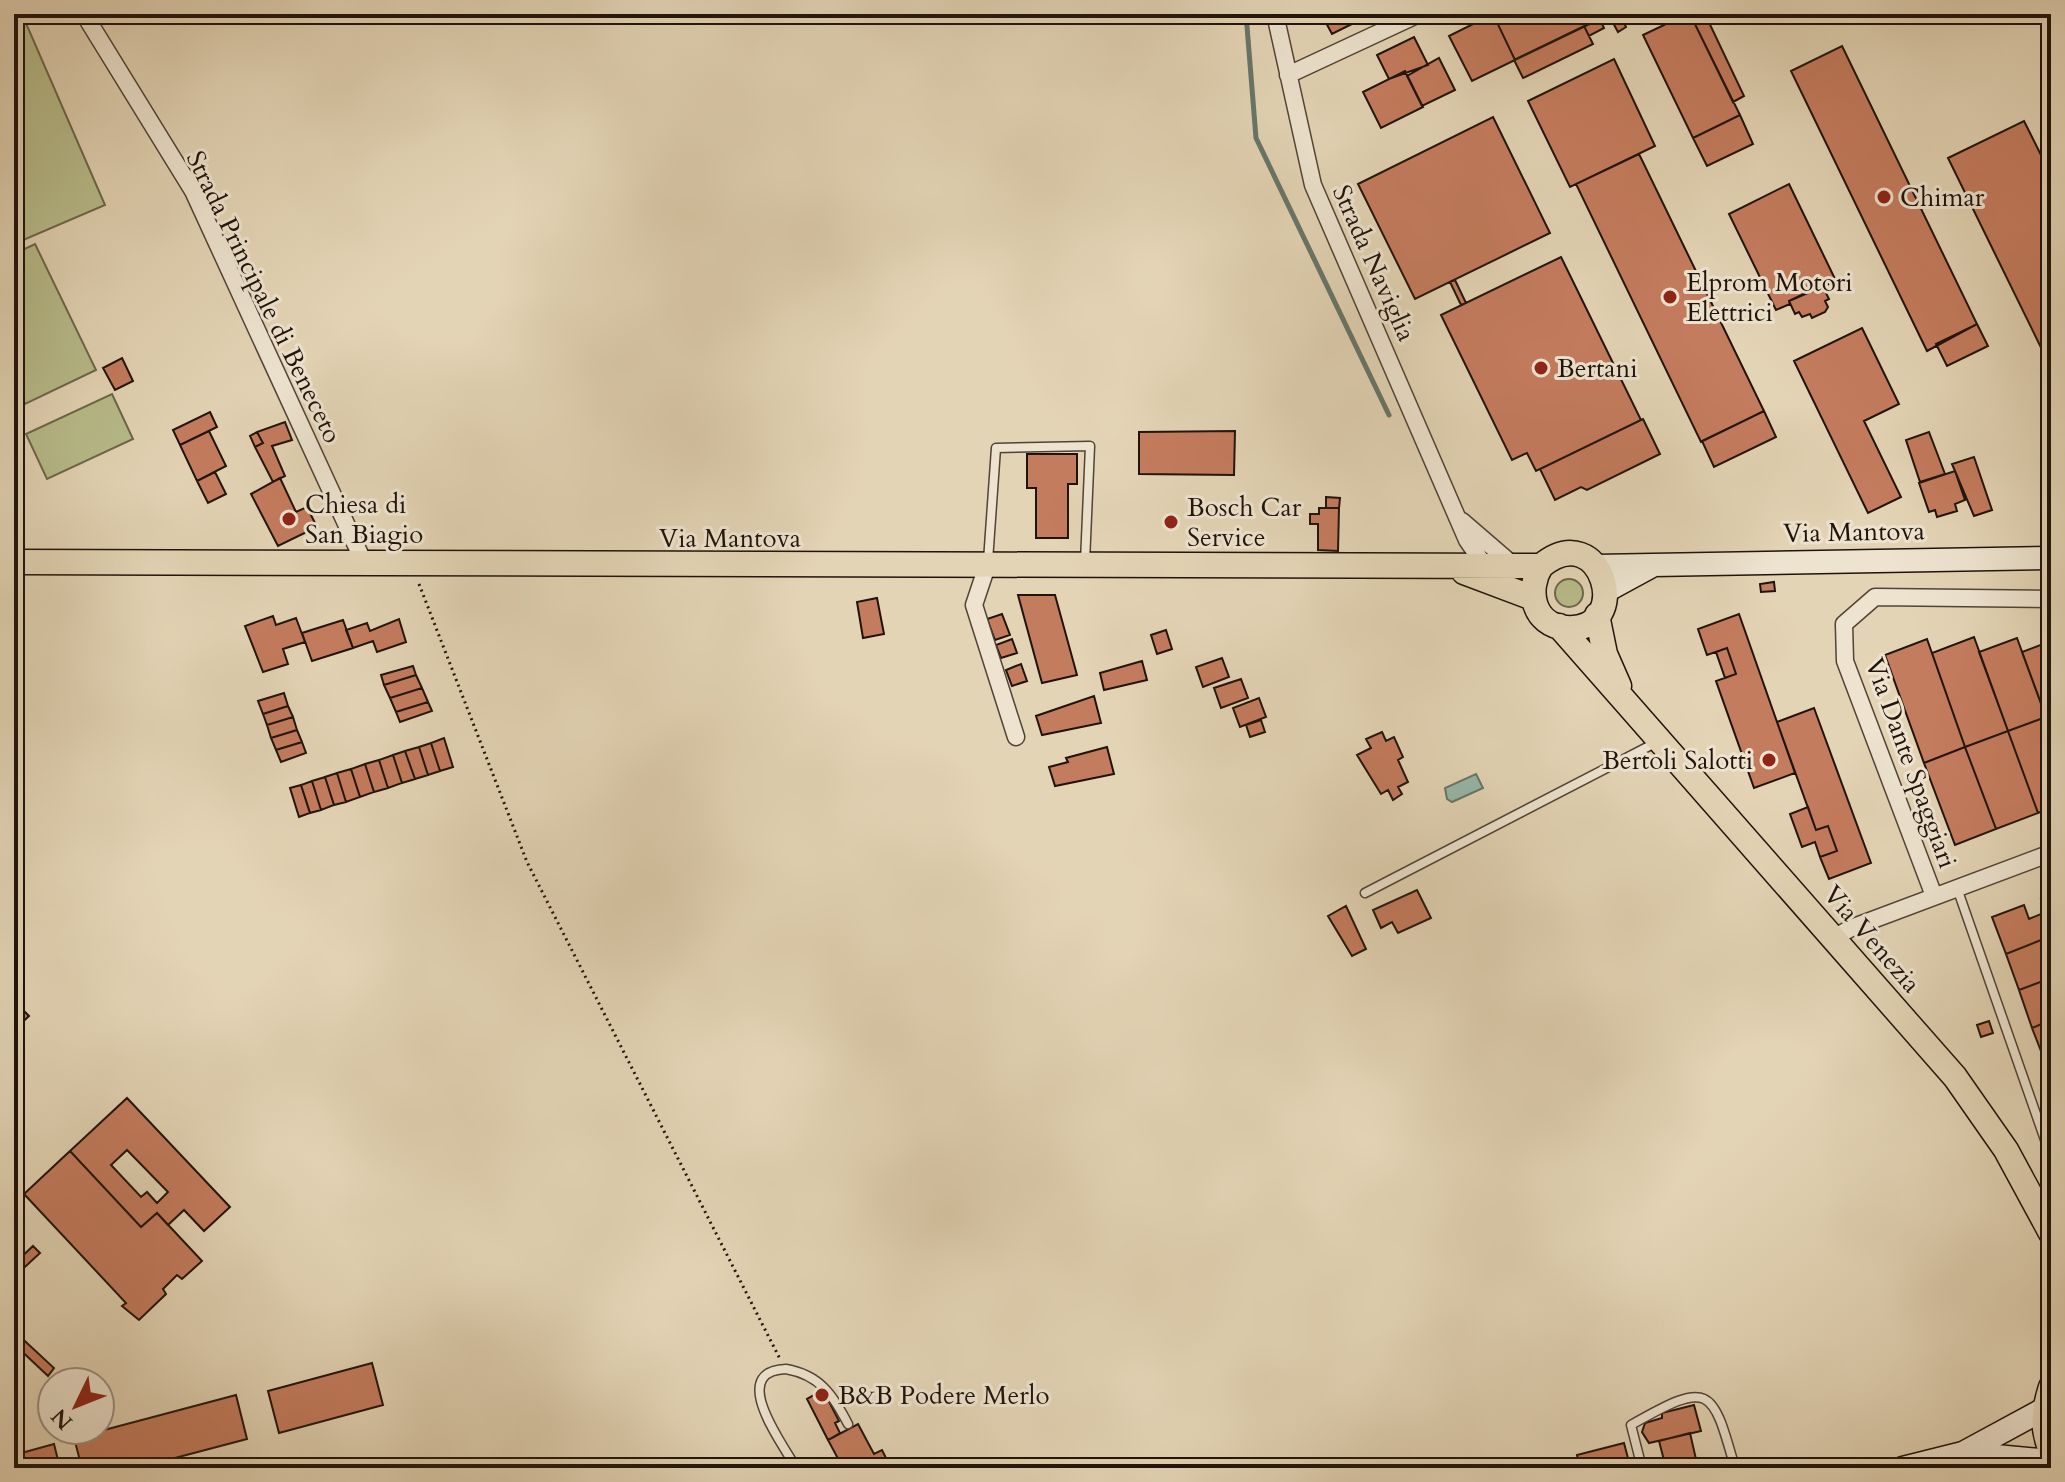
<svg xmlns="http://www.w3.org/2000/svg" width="2065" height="1482" font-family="Cardo,serif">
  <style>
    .green { fill: #b8bc8b; stroke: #6c684b; stroke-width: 2 }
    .water { fill: #96b8aa; stroke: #67766a; stroke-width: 2 }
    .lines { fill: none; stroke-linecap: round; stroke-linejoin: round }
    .stream { stroke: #67766a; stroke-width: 5 }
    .building { fill: #c47c5e; stroke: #20130b; stroke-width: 2; fill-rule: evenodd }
    .service-casing { stroke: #514336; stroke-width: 11 }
    .minor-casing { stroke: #514336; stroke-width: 19 }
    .secondary-casing { stroke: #20130b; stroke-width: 25 }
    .primary-casing { stroke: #20130b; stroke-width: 27 }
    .path { stroke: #20130b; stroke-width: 3; stroke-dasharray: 2 4; stroke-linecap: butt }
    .service { stroke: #ede3cf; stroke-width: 8 }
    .minor { stroke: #ede3cf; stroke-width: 16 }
    .secondary { stroke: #ede3cf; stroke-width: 22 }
    .primary { stroke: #e3d4b5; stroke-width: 24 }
    .poi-dot { fill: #8f2418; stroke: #ede3cf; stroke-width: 3 }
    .labels { text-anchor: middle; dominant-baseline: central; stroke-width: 6; stroke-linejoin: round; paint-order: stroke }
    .poi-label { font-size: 26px; fill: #20130b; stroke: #ede3cf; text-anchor: start }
    .street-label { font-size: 26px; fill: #20130b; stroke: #ede3cf }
  </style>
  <rect width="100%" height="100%" fill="#e3d4b5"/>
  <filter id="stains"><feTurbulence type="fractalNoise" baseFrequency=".0025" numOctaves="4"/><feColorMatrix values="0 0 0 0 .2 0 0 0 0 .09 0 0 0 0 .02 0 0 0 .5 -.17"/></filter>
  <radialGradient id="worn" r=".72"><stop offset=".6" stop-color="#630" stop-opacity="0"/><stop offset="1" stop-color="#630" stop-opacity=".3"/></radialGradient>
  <path class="green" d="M14,14H22L105,205L14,244Z
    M35,244L96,370L25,404L14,380V254Z
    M112,394L133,439L47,479L26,434Z
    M1555 593a14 14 0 1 1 28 0a14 14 0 1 1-28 0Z"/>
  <path class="water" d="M1476,774L1483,788L1452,802L1447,799L1445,788Z"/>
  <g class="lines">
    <path class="stream" d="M1246,14L1256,138L1389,415"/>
  </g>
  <path class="building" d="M1328,14H1357L1360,20L1332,34L1324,19Z
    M1493,14H1597L1600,19L1515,60Z
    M1493,14L1515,60L1472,81L1449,36Z
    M1687,14H1690L1740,115L1693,138L1643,35Z
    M1690,14H1705L1744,96L1733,102Z
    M1621,17L1626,27L1618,32L1612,21Z
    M1600,19L1604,28L1589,36L1584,26Z
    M1584,26L1593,44L1523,78L1514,60Z
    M1414,37L1428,65L1389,79L1377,55Z
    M1842,46L1977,324L1927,351L1791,71Z
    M1439,58L1455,90L1422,106L1407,76Z
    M1614,59L1655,146L1570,187L1528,101Z
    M1405,71L1423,107L1381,128L1363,92Z
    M1740,115L1753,144L1707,166L1693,138Z
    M1493,117L1550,233L1415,299L1358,184Z
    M2024,121L2051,175V368L1948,158Z
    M1639,154L1764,411L1701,442L1576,184Z
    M1789,184L1836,281L1789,301L1790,304L1776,310L1729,214Z
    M1561,257L1641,420L1536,471L1527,453L1512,460L1441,315Z
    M1455,280L1466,303L1461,305L1450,282Z
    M1822,285L1829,299L1825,301L1828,307L1825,312L1812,318L1810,314L1802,317L1799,312L1795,314L1789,301Z
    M1977,324L1988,346L1947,366L1936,344Z
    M1862,328L1899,404L1864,421L1901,497L1868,513L1794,361Z
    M122,358L133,381L115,390L103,368Z
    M1764,411L1776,437L1714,467L1702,441Z
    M210,412L217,427L180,445L173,430Z
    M1643,419L1660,454L1587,490L1581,487L1555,500L1540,469Z
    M285,422L292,440L272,446L285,476L273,482L255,447L263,443L257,432Z
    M209,431L226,466L197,481L180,445Z
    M1235,431L1234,475L1139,474V432Z
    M257,432L263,443L255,447L250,436Z
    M1929,432L1945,474L1920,482L1906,440Z
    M1027,454H1077V484H1068V538H1036V488H1027Z
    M1974,457L1992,510L1974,516L1952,464Z
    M1955,471L1965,500L1955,504L1957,511L1937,517L1935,510L1929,512L1919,483Z
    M215,472L226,494L208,503L197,481Z
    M280,478L296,512L307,507L317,527L278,546L251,494Z
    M1326,497L1340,498L1339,508H1326Z
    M1319,508H1339L1338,551L1318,550V524H1310V514H1319Z
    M1774,582L1775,591L1761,592L1760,584Z
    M1018,595H1055L1077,675L1042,683Z
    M877,598L884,634L863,638L857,602Z
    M1002,614L1010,635L995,640L987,619Z
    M1739,614L1795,773L1754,788L1716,681L1736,674L1727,648L1707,655L1698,629Z
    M273,616L276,625L296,618L305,642L283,649L288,664L263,672L245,626Z
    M399,619L406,642L377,652L373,641L353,648L346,630L367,623L370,631Z
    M343,620L353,648L312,661L302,633Z
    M1166,630L1172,649L1157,654L1151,635Z
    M1974,637L2008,731L1965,747L1932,653Z
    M2017,638L2046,717L2008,731L1979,652Z
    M1012,639L1017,653L1001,658L996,645Z
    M1927,639L1965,747L1924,763L1885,655Z
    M2051,641V731L2022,652Z
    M1727,648L1736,674L1725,678L1716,652Z
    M1222,658L1229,677L1203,687L1196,667Z
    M1142,661L1147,680L1104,690L1100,673Z
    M1021,664L1027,681L1012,686L1006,670Z
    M413,666L416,675L384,685L381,675Z
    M416,675L422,688L390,698L384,685Z
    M1241,679L1248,698L1221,708L1214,688Z
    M422,688L428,702L396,712L390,698Z
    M284,693L288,706L263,714L258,701Z
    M1094,696L1101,723L1042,735L1036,716Z
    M1259,698L1266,717L1240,727L1233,708Z
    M428,702L432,711L400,722L396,712Z
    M288,706L293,717L267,725L263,714Z
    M1814,708L1871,863L1829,879L1820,857L1837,851L1828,826L1816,830L1777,722Z
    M293,717L297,730L271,738L267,725Z
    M2046,717L2051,731V808L2038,813L2008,731Z
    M1261,720L1265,732L1250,737L1246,725Z
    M297,730L302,742L276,750L271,738Z
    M2008,731L2038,813L1996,829L1965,747Z
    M1382,732L1386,741L1394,737L1403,757L1398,760L1408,782L1398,787L1402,794L1393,800L1388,790L1381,794L1357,755L1371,748L1366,739Z
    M444,738L453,767L440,771L431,743Z
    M302,742L306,753L281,762L276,750Z
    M431,743L440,771L428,775L419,747Z
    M419,747L428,775L415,779L405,751Z
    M1107,747L1114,774L1055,786L1049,767L1068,762L1066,758Z
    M1965,747L1996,829L1955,845L1924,763Z
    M405,751L415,779L402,783L393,755Z
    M393,755L402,783L388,788L379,760Z
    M379,760L388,788L374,792L365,764Z
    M365,764L374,792L360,797L351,769Z
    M351,769L360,797L346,802L337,773Z
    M337,773L346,802L334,805L325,777Z
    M325,777L334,805L321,810L312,781Z
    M312,781L321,810L310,813L301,785Z
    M301,785L310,813L299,817L290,788Z
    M1808,807L1816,830L1828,826L1837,851L1820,857L1815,842L1802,847L1790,814Z
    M1417,890L1431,918L1398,933L1392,922L1381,928L1373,910Z
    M2051,896V936L2006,954L1992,917L2024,905L2029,919L2046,912L2041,899Z
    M1346,906L1366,949L1352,956L1328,916Z
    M2051,936V978L2019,990L2006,954Z
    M2051,978V1020L2032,1028L2019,990Z
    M14,1001L29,1016L14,1030Z
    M2051,1020V1062L2046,1064L2032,1028Z
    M1989,1021L1993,1033L1981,1037L1977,1025Z
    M127,1098L230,1207L204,1231L184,1210L168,1225L157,1213L141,1227L70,1151ZM127,1150L168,1192L157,1203L147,1192L141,1197L111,1165Z
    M70,1151L141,1227L157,1213L202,1261L182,1279L177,1275L163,1289L166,1294L139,1320L122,1306L126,1303L24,1194Z
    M33,1246L40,1253L14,1277V1264Z
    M14,1331L54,1368L48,1376L14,1344Z
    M372,1363L383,1405L279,1433L268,1391Z
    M823,1390L839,1421L835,1423L840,1433L828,1440L807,1399Z
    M236,1395L247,1439L137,1468H82L74,1438Z
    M1694,1405L1701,1431L1649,1443L1642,1432L1645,1423L1662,1418V1413Z
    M858,1424L874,1454L882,1450L891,1468H843L828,1440Z
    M1690,1433L1698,1468H1666L1659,1441Z
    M1624,1443L1629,1462L1608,1468H1580L1577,1455Z
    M54,1444L60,1468H14V1455Z
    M1558,1460L1562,1468H1538Z
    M1629,1462L1631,1468H1610Z"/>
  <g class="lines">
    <g class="service-casing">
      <path id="service" d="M988,561L996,448L1090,446L1085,562
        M1957,888L2051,1157
        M1365,893L1657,742
        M796,1468C783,1444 727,1371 786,1369C820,1375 833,1395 848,1424
        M1642,1468L1631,1425C1710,1380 1712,1386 1735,1468"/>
    </g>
    <g class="minor-casing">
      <path id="minor" d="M84,14L193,191L365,565
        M1275,14L1313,185L1467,540L1487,569
        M1288,75L1419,14
        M1462,521L1513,565
        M987,566L974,605L1016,737
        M1934,896L1845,661L1844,624L1875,597L2051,599
        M1834,938L1851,928L2051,853"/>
    </g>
    <g class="secondary-casing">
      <path id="secondary" d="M1596,566L2051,558
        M1606,591L1652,566
        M1964,1453L2051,1461
        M1903,1468L1963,1453L2044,1409"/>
    </g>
    <g class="primary-casing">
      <path id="primary" d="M14,562L1541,566C1602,515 1636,633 1566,628C1533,625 1526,590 1541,566
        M1464,572L1533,598
        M1597,615L1605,654L1619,686
        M1559,626L1955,1077L2006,1150L2051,1233
        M2051,1387C2044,1409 2041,1428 2051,1450"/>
    </g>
    <path class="path" d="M419,584L527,862L780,1359"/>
    <use href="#service" class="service"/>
    <use href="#minor" class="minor"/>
    <use href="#secondary" class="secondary"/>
    <use href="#primary" class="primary"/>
  </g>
  <g class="poi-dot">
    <circle cx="1884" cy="197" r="8"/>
    <circle cx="1670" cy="297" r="8"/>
    <circle cx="1541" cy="368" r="8"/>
    <circle cx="289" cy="519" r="8"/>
    <circle cx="1171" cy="522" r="8"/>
    <circle cx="1769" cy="760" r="8"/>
    <circle cx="822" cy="1395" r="8"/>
  </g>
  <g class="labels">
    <g class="poi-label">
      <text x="1900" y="197">Chimar</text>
      <text x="1686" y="282">Elprom Motori<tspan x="1686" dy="30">Elettrici</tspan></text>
      <text x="1557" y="368">Bertani</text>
      <text x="305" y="504">Chiesa di<tspan x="305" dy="30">San Biagio</tspan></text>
      <text x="1187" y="507">Bosch Car<tspan x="1187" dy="30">Service</tspan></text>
      <text x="1753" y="760" text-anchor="end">Bertoli Salotti</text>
      <text x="838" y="1395">B&amp;B Podere Merlo</text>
    </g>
    <g class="street-label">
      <text transform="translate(1374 263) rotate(66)">Strada Naviglia</text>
      <text transform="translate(264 297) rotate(64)">Strada Principale di Beneceto</text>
      <text transform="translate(1854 532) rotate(-1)">Via Mantova</text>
      <text x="730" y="538">Via Mantova</text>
      <text transform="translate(1911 763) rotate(70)">Via Dante Spaggiari</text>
      <text transform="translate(1872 939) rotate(49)">Via Venezia</text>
    </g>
  </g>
  <rect width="2065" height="1482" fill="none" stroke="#e3d4b5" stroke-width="48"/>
  <rect x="16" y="16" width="2033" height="1450" fill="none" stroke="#20130b" stroke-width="4"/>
  <rect x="24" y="24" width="2017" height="1434" fill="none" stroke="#20130b" stroke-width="2"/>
  <g transform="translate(76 1406) rotate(227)"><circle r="38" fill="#ede3cf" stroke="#9b9081" stroke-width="2"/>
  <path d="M0-6L14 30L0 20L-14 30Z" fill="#8f2418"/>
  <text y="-12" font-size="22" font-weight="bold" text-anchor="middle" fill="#20130b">N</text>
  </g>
  <rect width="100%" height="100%" filter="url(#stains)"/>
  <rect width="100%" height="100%" fill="url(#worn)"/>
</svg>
